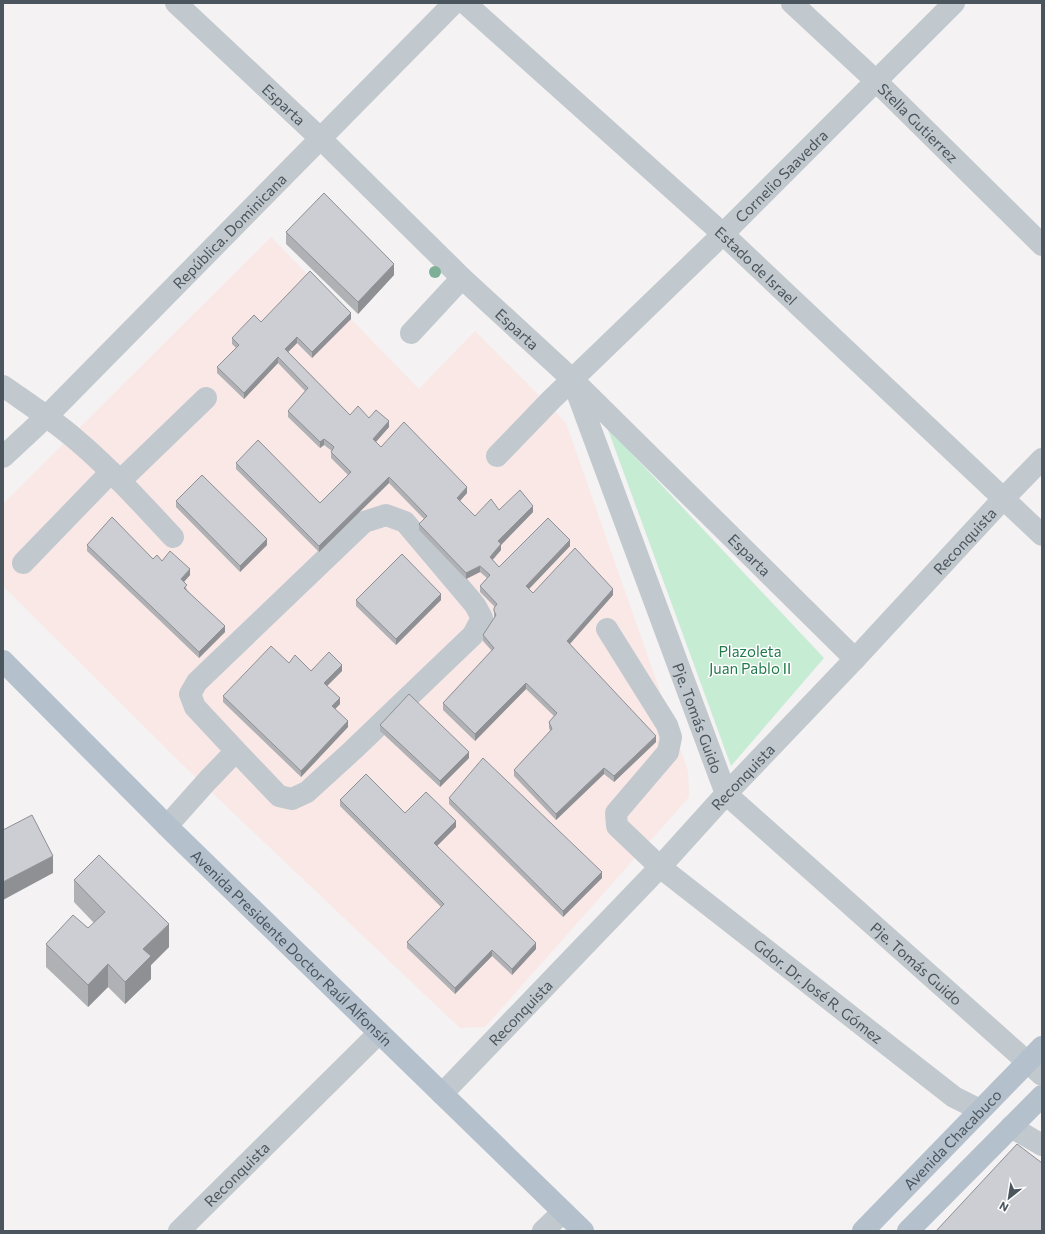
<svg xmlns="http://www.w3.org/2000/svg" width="1045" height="1234" font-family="Commissioner,sans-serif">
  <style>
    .medical { fill: #f9e8e6 }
    .green { fill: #c6ecd4 }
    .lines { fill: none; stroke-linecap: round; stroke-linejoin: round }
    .minor { stroke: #c1c9ce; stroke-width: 22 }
    .major { stroke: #b4c1cd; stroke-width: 22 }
    .tree { fill: #80af97 }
    .wall { fill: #afb1b5 }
    .shaded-wall { fill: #8f9094 }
    .building { fill: #ccced3; stroke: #8f9094 }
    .labels { text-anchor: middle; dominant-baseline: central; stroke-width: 3; stroke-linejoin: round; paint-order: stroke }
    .street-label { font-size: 15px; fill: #4b555d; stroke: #fff }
    .park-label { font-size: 15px; fill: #22794c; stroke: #fff }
  </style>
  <rect width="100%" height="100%" fill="#f4f2f2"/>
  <path class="medical" d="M271,237L419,389L475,331L566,423L688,771L689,797L485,1027L460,1028L185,767L3,586V504Z"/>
  <path class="green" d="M607,427L824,658L731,766Z"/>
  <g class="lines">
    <g class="minor">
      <path id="s1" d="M176,3L321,139L462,278L573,380L855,659"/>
      <path id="s2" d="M465,3L723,234L1042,535"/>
      <path id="s3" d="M792,3L876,81L1042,245"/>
      <path d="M411,333L462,278"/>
      <path d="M3,386C27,403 52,419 74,438C110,468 141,503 173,537"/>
      <path id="s4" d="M575,387L726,794L1042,1075"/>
      <path id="s5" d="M497,456L551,400L723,234L954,3"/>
      <path id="s6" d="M3,457L47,416L454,3"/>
      <path d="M120,481L206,398"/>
      <path d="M23,563L111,472"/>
      <path id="s7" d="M607,629L667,725L671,737L668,752L616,813L617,826L660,867L954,1097L980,1110"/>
      <path d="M167,826L208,780L236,751L279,796L292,799L307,792L353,750L473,635L482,618L475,605L405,522L386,515L364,522L197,682L190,694L195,707L236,751"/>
      <path id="s8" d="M442,1094L660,867L726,794L855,659L1004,498L1042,459"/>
      <path d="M1011,1127L1042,1145"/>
      <path id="s9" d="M179,1231L379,1033"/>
      <path d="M543,1231L563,1212"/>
    </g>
    <g class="major">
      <path id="s10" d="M3,661L174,833L583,1231"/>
      <path id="s11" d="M863,1231L1042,1047"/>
      <path d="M908,1231L1042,1096"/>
    </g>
  </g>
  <circle class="tree" cx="435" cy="272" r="6"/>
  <path class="wall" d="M286,232L394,275L358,314L286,244Z
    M351,319L312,358L297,343L288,352L350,415L369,418L389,427L376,442L381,447L467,493L460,501L475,516L499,510L533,512L501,545V550L492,560L499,567L570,546L529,589L533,593L613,595L570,644L656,742L614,782L604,774L556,820L514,776V770L550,731L549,728V722L554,716L526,689L475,741L443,710V703L492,651L483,641V635L494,618V611L495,607L480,592V586L487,578L480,572L466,579L419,530V524L424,519L389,483L319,552L236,469V463L320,503L348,475L331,458V452L332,451L324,445L320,448L288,417V411L305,391L278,363L244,399L217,373V367L236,348L232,344V338L261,322Z
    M176,501L267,545L240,572L176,507Z
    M87,545L162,561L190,575L184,582L187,590L225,632L199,658L87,551Z
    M356,600H441L396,645L356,606Z
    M289,663L311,671H342L327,686L340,704L335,709L348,727L301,777L223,702V696Z
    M380,725L469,758L440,787L380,731Z
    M449,798L602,878L563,917L449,804Z
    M340,800L405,813L456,827L437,846L536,949L512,975L492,956L455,994L407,948V942L441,907L340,806Z
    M74,880L169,947L151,965V979L125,1004L108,987L88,1007L46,967V944L88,928L94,923L74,902Z"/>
  <path class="shaded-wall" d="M394,264V275L358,314V302Z
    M351,313V319L312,358V352Z
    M297,337V343L285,355V349Z
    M278,357V363L244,399V393Z
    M389,421V427L373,445V439Z
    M324,439V445L320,448V442Z
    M389,477V483L319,552V546Z
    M467,487V493L457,504V498Z
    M533,506V512L501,545V550L490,563V557L498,541Z
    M267,539V545L240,572V566Z
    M570,540V546L526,592V586Z
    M480,566V572L466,579V573Z
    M190,569V575L181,585V579Z
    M613,589V595L567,647V641Z
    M441,594V600L396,645V639Z
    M225,626V632L199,658V652Z
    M342,665V671L324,689V683Z
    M526,683V689L475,741V734Z
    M340,698V704L332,712V706Z
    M348,721V727L301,777V771Z
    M656,736V742L614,782V776Z
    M469,752V758L440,787V781Z
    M604,768V774L556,820V814Z
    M456,821V827L434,849V843Z
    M53,856V873L3,900V882Z
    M602,872V878L563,917V911Z
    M169,924V947L151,965V979L125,1004V982L143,949Z
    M536,943V949L512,975V969Z
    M492,950V956L455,994V988Z
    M108,964V987L88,1007V985Z"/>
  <path class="building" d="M324,193L394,264L358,302L286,232Z
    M310,271L351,313L312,352L297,337L285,349L350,415L358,406L369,418L376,410L389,421L373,439L381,447L404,422L467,487L457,498L475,516L491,499L499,510L520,490L533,506L498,541L501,544L490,557L499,567L548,518L570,540L526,586L533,593L575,548L613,589L567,641L656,736L614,776L604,768L556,814L514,770L552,729L549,722L557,713L526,683L475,734L443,703L494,648L483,635L496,615L494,611V608L497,604L480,586L490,575L480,566L466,573L419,524L427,516L389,477L319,546L236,463L258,440L320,503L351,472L331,452L334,447L332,445L324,439L320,442L288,411L308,388L278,357L244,393L217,367L239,345L232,338L254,315L261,322Z
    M202,475L267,539L240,566L176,501Z
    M112,517L153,559L157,555L162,561L170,551L190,569L181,579L187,585L184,588L225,626L199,652L87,545Z
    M402,554L441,594L396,639L356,600Z
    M271,646L289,663L295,655L311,671L329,652L342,665L324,683L340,698L332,706L348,721L301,771L223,696Z
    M409,694L469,752L440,781L380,725Z
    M483,758L602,872L563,911L449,798Z
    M366,774L405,813L426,792L456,821L434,843L536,943L512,969L492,950L455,988L407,942L444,904L340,800Z
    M32,815L53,856L3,882V830Z
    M99,855L169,924L143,949L151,956L125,982L108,964L88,985L46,944L73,915L88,928L105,912L74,880Z
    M1017,1144L1042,1163V1231H936Z"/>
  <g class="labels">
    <g class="street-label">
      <text stroke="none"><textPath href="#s1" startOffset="148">Esparta</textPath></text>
      <text stroke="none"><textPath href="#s3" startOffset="174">Stella Gutierrez</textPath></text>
      <text stroke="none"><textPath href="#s5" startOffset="399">Cornelio Saavedra</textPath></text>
      <text stroke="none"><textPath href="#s6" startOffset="320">República. Dominicana</textPath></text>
      <text stroke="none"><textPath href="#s2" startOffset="392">Estado de Israel</textPath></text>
      <text stroke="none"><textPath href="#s1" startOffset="472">Esparta</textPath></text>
      <text stroke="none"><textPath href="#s8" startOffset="761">Reconquista</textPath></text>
      <text stroke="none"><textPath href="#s1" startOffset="796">Esparta</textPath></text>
      <text stroke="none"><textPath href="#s4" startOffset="353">Pje. Tomás Guido</textPath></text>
      <text stroke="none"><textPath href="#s8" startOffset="437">Reconquista</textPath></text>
      <text stroke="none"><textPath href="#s10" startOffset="407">Avenida Presidente Doctor Raúl Alfonsín</textPath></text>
      <text stroke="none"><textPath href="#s4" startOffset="689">Pje. Tomás Guido</textPath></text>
      <text stroke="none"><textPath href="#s7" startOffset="495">Gdor. Dr. José R. Gómez</textPath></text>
      <text stroke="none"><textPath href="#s8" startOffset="113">Reconquista</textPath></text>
      <text stroke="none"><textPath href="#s11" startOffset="128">Avenida Chacabuco</textPath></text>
      <text stroke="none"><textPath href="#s9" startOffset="81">Reconquista</textPath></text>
    </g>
    <g class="park-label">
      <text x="750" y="651">Plazoleta<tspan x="750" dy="17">Juan Pablo II</tspan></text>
    </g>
  </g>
  <rect width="1045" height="1234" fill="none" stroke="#4b555d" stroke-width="8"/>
  <g transform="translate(1009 1198) rotate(210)" stroke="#ffffff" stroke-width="3" paint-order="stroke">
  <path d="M0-3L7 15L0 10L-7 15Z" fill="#4b555d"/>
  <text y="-6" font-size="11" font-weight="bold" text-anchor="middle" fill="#4b555d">N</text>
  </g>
</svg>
